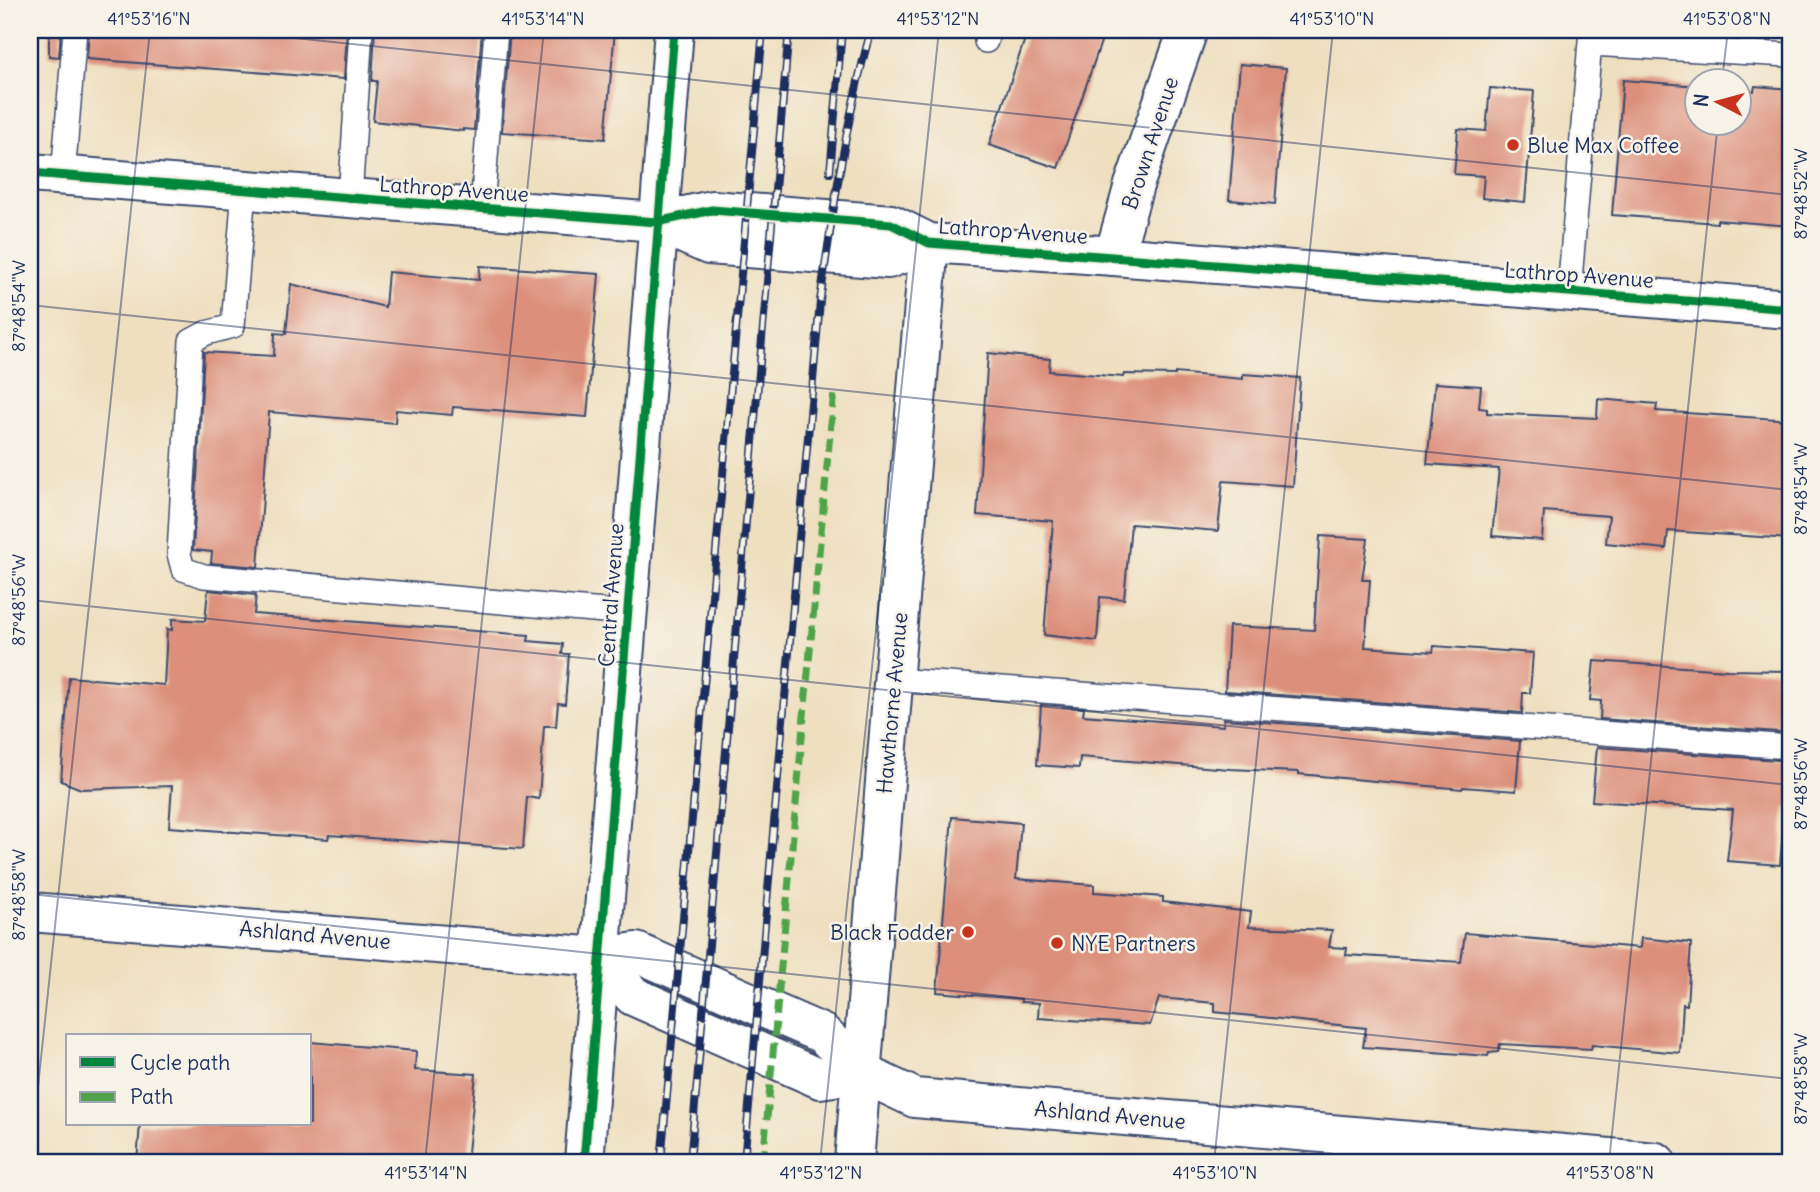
<svg xmlns="http://www.w3.org/2000/svg" width="1820" height="1192" font-family="Delius,sans-serif">
  <style>
    .building { fill: #dc907c }
    .lines { fill: none; stroke-linecap: round; stroke-linejoin: round }
    .lane-casing { stroke: #3b496d; stroke-width: 26 }
    .street-casing { stroke: #3b496d; stroke-width: 42 }
    .secondary-casing { stroke: #3b496d; stroke-width: 42 }
    .lane { stroke: #fff; stroke-width: 23 }
    .street { stroke: #fff; stroke-width: 38 }
    .secondary { stroke: #fff; stroke-width: 38 }
    .rail-casing { stroke: #1b2f5e; stroke-width: 8 }
    .rail { stroke: #f7f3e8; stroke-width: 5; stroke-dasharray: 16; stroke-linecap: butt }
    .quiet { stroke: #4fa44a; stroke-width: 7; stroke-dasharray: 14 7; stroke-linecap: butt }
    .cycleway-casing { stroke: #f7f3e8; stroke-width: 13 }
    .cycleway { stroke: #00873e; stroke-width: 9 }
    .ticks { fill: none; stroke: #1b2f5e; stroke-width: 2; stroke-opacity: 0.45 }
    .poi-dot { fill: #c8321e; stroke: #f7f3e8; stroke-width: 2.5 }
    .labels { text-anchor: middle; dominant-baseline: central; stroke-width: 5; stroke-linejoin: round; paint-order: stroke }
    .street-label { font-size: 21px; fill: #1b2f5e; stroke: #f7f3e8 }
    .poi-label { font-size: 21px; fill: #1b2f5e; stroke: #f7f3e8; text-anchor: start }
    .neatline { fill: none; stroke: #1b2f5e; stroke-width: 2.5 }
    .ticks-label { font-size: 18px; text-anchor: middle; fill: #1b2f5e }
  </style>
  <rect width="100%" height="100%" fill="#f7f3e8"/>
  <filter id="ink" filterUnits="userSpaceOnUse"><feTurbulence type="fractalNoise" baseFrequency=".0143" numOctaves="2"/><feDisplacementMap in="SourceGraphic" scale="14" xChannelSelector="R" yChannelSelector="G"/><feConvolveMatrix kernelMatrix="1 2 1 2 8 2 1 2 1" color-interpolation-filters="sRGB"/></filter>
  <filter id="wash" filterUnits="userSpaceOnUse"><feTurbulence type="fractalNoise" baseFrequency=".00686" numOctaves="4" result="noise"/><feDisplacementMap in="SourceGraphic" scale="28" xChannelSelector="R" yChannelSelector="G"/><feGaussianBlur stdDeviation="1.57" result="paint"/><feColorMatrix in="noise" values="0 0 0 0 0 0 0 0 0 0 0 0 0 0 0 0 0 1.4 0 .05"/><feComposite in="paint" operator="in"/></filter>
  <g filter="url(#wash)">
    <rect width="100%" height="100%" fill="#eedfbf"/>
    <g id="blocks">
      <path class="building" d="M49,30H61L59,57L49,56Z
        M89,30H347L344,79L87,59Z
        M375,30H482L474,130L463,129V131L373,121L377,81H372Z
        M510,30H615L605,139L502,132Z
        M1028,30H1105L1058,168L989,145Z
        M1240,64L1286,68L1275,204L1229,200Z
        M1623,80L1698,86V122H1740V90L1754,91L1755,86L1790,89V226L1717,220V223L1612,215Z
        M1490,88L1534,91L1525,202L1482,198L1484,176L1454,174L1458,129L1486,131Z
        M480,266L599,274L587,417L453,407L452,415L396,410L395,423L269,412L258,567L211,563L212,552L193,550L204,352L274,356L275,333L286,334L291,284L385,307L388,272L479,280Z
        M988,353L1050,359L1049,371L1123,377L1124,374L1175,375V373L1243,379V374L1300,378L1293,486L1223,481L1218,531L1131,524L1124,599L1100,597L1097,641L1044,635L1053,521L977,515Z
        M1435,383L1481,386L1479,408L1487,409V413L1597,418L1598,399L1657,404L1656,411L1790,420V539L1668,531L1666,549L1606,543L1609,516L1544,511L1542,540L1492,536L1499,469L1427,464Z
        M1320,536L1368,539L1362,580H1370L1365,647L1433,652L1434,646L1533,653L1530,693H1523L1522,713L1225,691L1229,626L1314,630Z
        M208,590L256,595L254,614L529,635L528,641L563,644L562,654H569L565,704L558,703L556,726H544L539,799L527,797L523,849L329,835L328,839L169,827L172,786L81,789L61,781L69,677L164,685L167,629L172,630V619L205,621Z
        M1594,661L1727,670L1790,671V733L1600,719L1601,701L1590,700Z
        M1041,705L1084,708L1083,715L1223,726L1224,719L1520,741L1516,791L1463,787L1462,789L1299,774V772L1230,769L1080,757L1079,768L1037,765Z
        M1597,747L1790,761V808H1785L1780,865L1727,861L1733,810L1592,801Z
        M952,817L1021,823L1016,879L1094,885V892L1163,897V902L1251,912L1249,927L1332,930L1329,947L1347,948L1346,955L1461,962L1465,933L1640,948L1641,938L1691,943L1687,1005L1683,1004L1680,1053L1592,1045L1591,1049L1500,1044L1498,1052L1489,1053L1488,1056L1363,1047L1366,1028L1215,1012V1003L1159,998L1150,1025L1038,1018L1039,1003L1021,1002V999L937,992Z
        M310,1042L416,1051L415,1070L476,1074L467,1162H137L140,1124H310Z"/>
    </g>
  </g>
  <g filter="url(#ink)">
    <use href="#blocks" fill-opacity="0" stroke="#3b496d" stroke-width="2"/>
    <g class="lines">
      <g class="lane-casing">
        <path id="lane" d="M986,41L988,30
          M1590,44L1790,55
          M63,176L75,30
          M244,190L233,326L206,333L191,341L179,554L183,569L204,576L627,613
          M350,198L361,30
          M482,208L496,30
          M1569,292L1591,30
          M894,680L1790,747"/>
      </g>
      <g class="street-casing">
        <path id="street" d="M1114,256L1790,309
          M30,912L600,957L636,952L823,1034L862,1073L915,1098L1656,1162
          M600,957L633,996L820,1079L862,1073"/>
      </g>
      <g class="secondary-casing">
        <path id="secondary" d="M30,173L657,222L712,210L891,224L929,243L1114,256L1134,185L1188,30
          M657,222L709,245L888,259L929,243
          M584,1162L674,30
          M854,1162L929,243"/>
      </g>
      <use href="#lane" class="lane"/>
      <use href="#street" class="street"/>
      <use href="#secondary" class="secondary"/>
      <g class="rail-casing">
        <path id="rail" d="M830,173L842,30
          M661,1162L763,30
          M690,1162L789,30
          M744,1162L820,301C833,210 846,119 871,30"/>
      </g>
      <use href="#rail" class="rail"/>
      <path class="quiet" d="M763,1162L834,390"/>
      <g class="cycleway-casing">
        <path id="cycleway" d="M30,173L657,222L712,210L891,224L929,243L1790,309
          M584,1162L674,30"/>
      </g>
      <use href="#cycleway" class="cycleway"/>
    </g>
  </g>
  <path class="ticks" d="M219,30L1790,195M1722,80L1728,30M30,305L1790,490M30,600L1790,785M30,894L1790,1079M30,1162L150,30M425,1162L544,30M820,1162L939,30M1214,1162L1333,30M1609,1162L1718,122"/>
  <g class="poi-dot">
    <circle cx="1513" cy="145" r="7"/>
    <circle cx="968" cy="932" r="7"/>
    <circle cx="1057" cy="943" r="7"/>
  </g>
  <g class="labels">
    <g class="street-label">
      <text transform="translate(1150 143) rotate(-72)">Brown Avenue</text>
      <text transform="translate(454 189) rotate(4)">Lathrop Avenue</text>
      <text transform="translate(1013 231) rotate(4)">Lathrop Avenue</text>
      <text transform="translate(1579 275) rotate(4)">Lathrop Avenue</text>
      <text transform="translate(611 595) rotate(-86)">Central Avenue</text>
      <text transform="translate(892 703) rotate(-85)">Hawthorne Avenue</text>
      <text transform="translate(315 935) rotate(5)">Ashland Avenue</text>
      <text transform="translate(1110 1115) rotate(5)">Ashland Avenue</text>
    </g>
    <g class="poi-label">
      <text x="1527" y="145">Blue Max Coffee</text>
      <text x="954" y="932" text-anchor="end">Black Fodder</text>
      <text x="1071" y="943">NYE Partners</text>
    </g>
  </g>
  <rect width="1820" height="1192" fill="none" stroke="#f7f3e8" stroke-width="77"/>
  <rect x="66" y="1034" width="245" height="91" fill="#f7f3e8" stroke="#9fa5b1" stroke-width="2"/>
  <rect x="80" y="1057" width="35" height="10" fill="#00873e" stroke="#9fa5b1" stroke-width="2"/>
  <text x="130" y="1070" font-size="21" fill="#1b2f5e">Cycle path</text>
  <rect x="80" y="1092" width="35" height="10" fill="#4fa44a" stroke="#9fa5b1" stroke-width="2"/>
  <text x="130" y="1104" font-size="21" fill="#1b2f5e">Path</text>
  <g transform="translate(1718 102) rotate(276)"><circle r="33" fill="#f7f3e8" stroke="#9fa5b1" stroke-width="2"/>
  <path d="M0-5L12 26L0 18L-12 26Z" fill="#c8321e"/>
  <text y="-10" font-size="19" font-weight="bold" text-anchor="middle" fill="#1b2f5e">N</text>
  </g>
  <rect x="38" y="38" width="1744" height="1116" class="neatline"/>
  <g class="ticks-label">
    <text x="149" y="25">41°53'16"N</text>
    <text x="543" y="25">41°53'14"N</text>
    <text x="938" y="25">41°53'12"N</text>
    <text x="1332" y="25">41°53'10"N</text>
    <text x="1727" y="25">41°53'08"N</text>
    <text transform="translate(1801 194) rotate(-90)" y="6">87°48'52"W</text>
    <text transform="translate(19 306) rotate(-90)" y="6">87°48'54"W</text>
    <text transform="translate(1801 489) rotate(-90)" y="6">87°48'54"W</text>
    <text transform="translate(19 600) rotate(-90)" y="6">87°48'56"W</text>
    <text transform="translate(1801 784) rotate(-90)" y="6">87°48'56"W</text>
    <text transform="translate(19 895) rotate(-90)" y="6">87°48'58"W</text>
    <text transform="translate(1801 1079) rotate(-90)" y="6">87°48'58"W</text>
    <text x="426" y="1179">41°53'14"N</text>
    <text x="821" y="1179">41°53'12"N</text>
    <text x="1215" y="1179">41°53'10"N</text>
    <text x="1610" y="1179">41°53'08"N</text>
  </g>
</svg>
